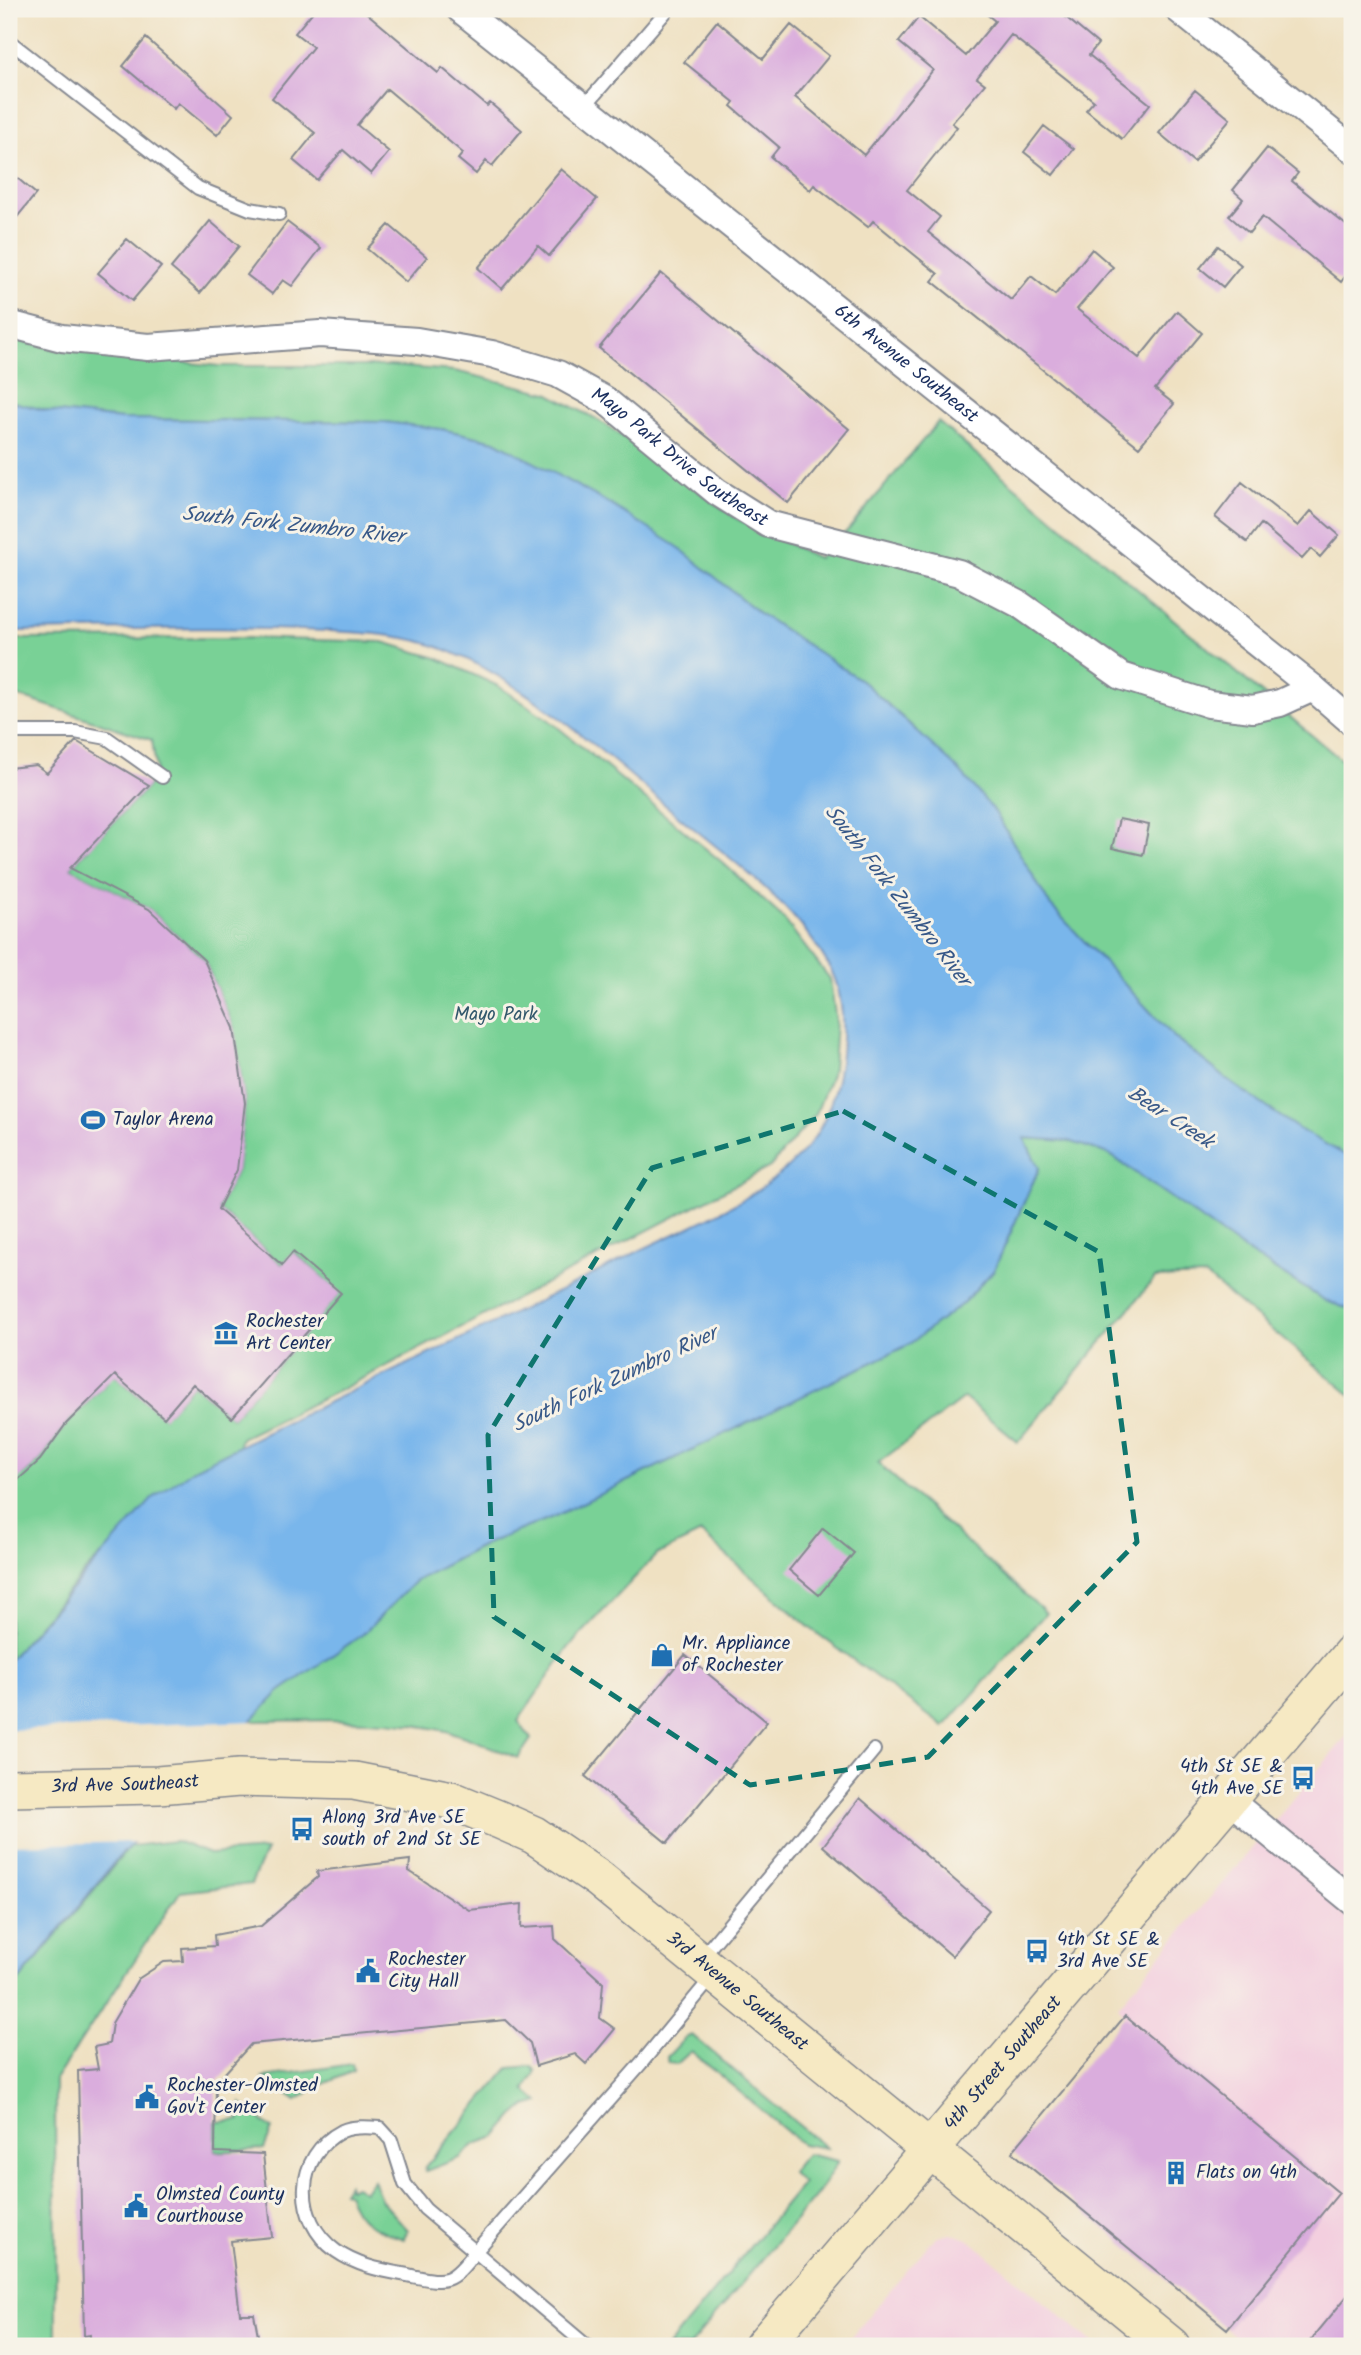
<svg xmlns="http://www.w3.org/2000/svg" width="1361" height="2355" font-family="Kalam,sans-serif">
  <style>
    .built { fill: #f3cfdf }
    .green { fill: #79d196; stroke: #4a807a; stroke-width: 2 }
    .water { fill: #79b6eb; stroke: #4a72a4; stroke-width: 2 }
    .pier { fill: #efe1c2 }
    .building { fill: #daaddd }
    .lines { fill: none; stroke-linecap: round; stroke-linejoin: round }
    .service-casing { stroke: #858890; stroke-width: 16 }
    .minor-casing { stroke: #858890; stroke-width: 30 }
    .secondary-casing { stroke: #858890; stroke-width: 40 }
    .service { stroke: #fff; stroke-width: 12 }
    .minor { stroke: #fff; stroke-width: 26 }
    .secondary { stroke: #f6e9c3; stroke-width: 37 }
    .marked { fill: none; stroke: #0f766e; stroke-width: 5; stroke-dasharray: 14 9; stroke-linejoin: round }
    .labels { text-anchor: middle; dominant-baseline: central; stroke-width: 6; stroke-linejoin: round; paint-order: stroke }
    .street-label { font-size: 19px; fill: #1b2f5e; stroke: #f7f3e8 }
    .park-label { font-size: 19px; fill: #32586c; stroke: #f7f3e8 }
    .poi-label { font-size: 19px; fill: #1b2f5e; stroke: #f7f3e8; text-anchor: start }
    .water-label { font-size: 21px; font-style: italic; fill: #375888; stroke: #f7f3e8 }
  </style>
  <rect width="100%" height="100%" fill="#f7f3e8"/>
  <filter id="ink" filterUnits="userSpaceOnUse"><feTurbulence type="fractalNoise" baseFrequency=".0143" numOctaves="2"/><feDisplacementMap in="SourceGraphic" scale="14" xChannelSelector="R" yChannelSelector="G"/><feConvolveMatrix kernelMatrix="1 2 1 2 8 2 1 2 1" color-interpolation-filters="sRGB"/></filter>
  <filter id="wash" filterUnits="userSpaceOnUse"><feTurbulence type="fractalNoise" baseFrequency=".00686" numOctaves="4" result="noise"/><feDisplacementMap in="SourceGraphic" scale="28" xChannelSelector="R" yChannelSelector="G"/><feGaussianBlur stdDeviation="1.57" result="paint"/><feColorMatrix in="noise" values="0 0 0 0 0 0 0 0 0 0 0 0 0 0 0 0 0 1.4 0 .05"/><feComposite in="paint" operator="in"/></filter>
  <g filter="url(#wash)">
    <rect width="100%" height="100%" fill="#efe1c2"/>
    <path class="built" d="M1352,1730V2346H1246L1227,2329L1339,2193L1125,2016L1118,2006Z
      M950,2233L968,2239L1097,2346H844L930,2243L938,2236Z"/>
    <path class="green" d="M9,338L55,349L219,366H391L455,371L548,393L605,424L737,519L818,558L848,530L938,422L1352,769V1159L1297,1128L1233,1084L1174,1037L1050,905L995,812L914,728L862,681L760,614L678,547L495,441L441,429L385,422L122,419L48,411L9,401Z
      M248,638L383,642L437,658L498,686L549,720L722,862L782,917L830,979L836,1021L833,1069L816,1114L770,1167L344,1388L241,1438L238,1447L194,1469L88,1568L9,1660V1482L25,1474L40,1460L66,1424L107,1383L112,1373L164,1417L193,1384L232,1418L340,1293L294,1252L282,1265L218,1209L237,1170L245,1103L234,1028L204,960L149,909L70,868L149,785L156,769L152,740L9,693V639Z
      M1023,1138L1069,1141L1109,1154L1243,1249L1326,1301L1352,1310V1396L1206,1276L1155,1278L1018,1442L964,1398L878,1463L1046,1613L944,1727L810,1628L701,1533L656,1555L569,1647L518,1721L531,1739L518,1758C494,1749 470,1737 446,1731C383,1716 314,1721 250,1721L279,1692L363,1634L415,1581L483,1545L555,1516L908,1345L962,1304L994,1270L1039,1169Z
      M176,1841L209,1854L266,1850L251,1884L180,1892L55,2080L56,2346H9V1993L130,1846Z
      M692,2035L826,2148L802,2144L691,2051L677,2064L668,2063L667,2057L685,2038Z
      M352,2064L354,2071L314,2088L297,2100L264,2077Z
      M531,2066L536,2071L525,2090L539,2102L526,2106L514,2116L496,2137L475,2144L460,2158L426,2171L425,2167L509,2068Z
      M241,2103L272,2129L264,2149L215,2152L216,2122L240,2120Z
      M806,2154L838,2161L819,2192L689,2346H668L803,2183L791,2172Z
      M373,2180L382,2201L408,2230L404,2239C374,2228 358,2225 347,2193L343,2192L348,2184L349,2189L355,2186L364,2192Z"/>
    <path class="water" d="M9,401L48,411L122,419L385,422L441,429L495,441L605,501L678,547L760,614L862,681L958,769L995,812L1050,905L1174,1037L1233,1084L1297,1128L1352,1159V1310L1326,1301L1243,1249L1109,1154L1069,1141L1024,1138L1039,1168L994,1270L962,1304L908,1345L555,1516L483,1545L415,1581L363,1634L279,1692L116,1860L9,1993V1660L153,1498L194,1469C341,1393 492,1327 639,1251C699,1221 774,1195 814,1138C841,1100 853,1012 831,970C798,906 732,860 677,815C610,758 514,670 429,644C389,632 344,632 302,630C205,626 106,630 9,631Z"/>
    <path class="pier" d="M255,1721L138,1842L9,1845V1730Z"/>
    <g id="blocks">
      <path class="building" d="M315,9H362L438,73L442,68L487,106L490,103L522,130L492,166L486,161L476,174L458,159L463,153L387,89L357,125L389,152L371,174L343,150L317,180L293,160L315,133L272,98L313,47L295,33Z
        M980,9H1056L1098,44L1089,55L1150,104L1122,139L1086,110L1094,101L1011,35L977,78L985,84L952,123L957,127L907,190L940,217L928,232L1011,300L1031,276L1055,295L1092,249L1113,267L1077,309L1139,358L1177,311L1202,333L1155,389L1174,404L1139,447L932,281L938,274L873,221L868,227L814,185L810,190L771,157L779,147L731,106L734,102L684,62L717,21L763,59L791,25L829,56L795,97L864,155L933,70L899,42L919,17L966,56L995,21Z
        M146,38L233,115L217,135L178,103L174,109L123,66Z
        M1195,90L1230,119L1194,162L1159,133Z
        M1044,126L1074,149L1053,175L1024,152Z
        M1267,148L1298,173L1292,181L1352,230V267L1341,282L1262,217L1249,233L1229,216L1243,199L1233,190Z
        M561,169L597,199L549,256L538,246L502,289L478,268Z
        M9,171L36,194L9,227Z
        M210,221L239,246L200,293L171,268Z
        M287,222L321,248L292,286L283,280L272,294L247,275Z
        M389,225L427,257L406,282L367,249Z
        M127,239L161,267L132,301L98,273Z
        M1218,246L1241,265L1223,287L1200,268Z
        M661,273L849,429L788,503L599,348Z
        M1242,482L1298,526L1311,511L1339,535L1320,557L1311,549L1302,559L1261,524L1247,542L1215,517Z
        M76,741L149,785L70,868L149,909L204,960L234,1028L245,1103L237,1170L218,1209L282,1265L293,1252L341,1293L232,1418L193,1384L164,1418L115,1375L66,1424L40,1460L9,1488V768L36,765L47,773Z
        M1119,819L1149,825L1143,855L1112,848Z
        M823,1528L854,1553L819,1595L789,1570Z
        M685,1655L767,1722L667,1843L585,1776Z
        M860,1798L989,1910L952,1956L823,1846Z
        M410,1860L409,1871L469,1910L522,1904L521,1928L554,1926L555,1939L603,1983L600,2018L615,2029L586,2064L575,2054L536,2066L530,2043L506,2020L251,2044L216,2083L215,2152L263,2154L272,2237L231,2241L240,2314H254L260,2346H90V2335L84,2336L78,2071L98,2069L94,2047L109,2044L112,2023L138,1979L164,1962L183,1961L182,1948L215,1946L214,1935L261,1926L318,1877L317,1871Z
        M1125,2016L1339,2193L1227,2329L1012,2152Z
        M1352,2290V2346H1306Z"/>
    </g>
  </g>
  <g filter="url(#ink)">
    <use href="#blocks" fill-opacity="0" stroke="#858890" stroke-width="2"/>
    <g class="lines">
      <g class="service-casing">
        <path id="service" d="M9,41L198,188L250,209L279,214
          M583,108L668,9
          M9,732H75L107,738L162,777
          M702,1957L874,1750
          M587,2346L425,2209L405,2184L391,2140L380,2128C368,2127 353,2126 342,2131C294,2156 293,2220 336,2251C356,2265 379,2270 402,2274C444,2282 448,2288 475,2252L643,2061L713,1976"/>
      </g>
      <g class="minor-casing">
        <g id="minor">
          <path id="s1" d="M460,9L1313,688L1352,722"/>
          <path d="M1178,9L1352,149"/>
          <path id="s2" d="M9,324L62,338L148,347L320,334L417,341L492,354L558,374L605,400L717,492L768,524L959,573L1019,604L1121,676L1209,704L1253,709L1280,703L1313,688"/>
          <path d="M1229,1800L1352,1901"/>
        </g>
      </g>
      <g class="secondary-casing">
        <g id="secondary">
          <path id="s3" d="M9,1788L158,1785L239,1778L354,1781L451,1800L500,1820L534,1835L599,1879L1171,2346"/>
          <path id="s4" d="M763,2346L1352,1653"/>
        </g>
      </g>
      <use href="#service" class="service"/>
      <use href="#minor" class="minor"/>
      <use href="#secondary" class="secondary"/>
    </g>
  </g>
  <path class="marked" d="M843,1111L1099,1252L1137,1542L928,1757L750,1785L494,1617L488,1435L652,1168Z"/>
  <defs>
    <g id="stadium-bare" transform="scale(1.89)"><path d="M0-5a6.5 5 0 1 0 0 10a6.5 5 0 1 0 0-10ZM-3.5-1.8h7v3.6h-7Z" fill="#1f6fb2" stroke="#f7f3e8" stroke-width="2.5" paint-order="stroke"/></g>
    <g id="museum-bare" transform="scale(1.89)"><path d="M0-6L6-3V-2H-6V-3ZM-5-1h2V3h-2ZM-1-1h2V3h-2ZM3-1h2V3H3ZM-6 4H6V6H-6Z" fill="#1f6fb2" stroke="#f7f3e8" stroke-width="2.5" paint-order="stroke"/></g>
    <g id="shop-bare" transform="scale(1.89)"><path d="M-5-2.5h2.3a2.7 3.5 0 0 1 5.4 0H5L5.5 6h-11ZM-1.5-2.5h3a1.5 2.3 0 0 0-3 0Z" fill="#1f6fb2" stroke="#f7f3e8" stroke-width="2.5" paint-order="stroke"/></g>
    <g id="bus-bare" transform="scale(1.89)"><path d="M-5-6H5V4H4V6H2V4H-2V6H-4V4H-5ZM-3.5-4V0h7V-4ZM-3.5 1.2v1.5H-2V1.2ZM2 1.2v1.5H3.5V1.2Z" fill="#1f6fb2" stroke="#f7f3e8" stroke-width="2.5" paint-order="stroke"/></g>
    <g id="civic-bare" transform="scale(1.89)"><path d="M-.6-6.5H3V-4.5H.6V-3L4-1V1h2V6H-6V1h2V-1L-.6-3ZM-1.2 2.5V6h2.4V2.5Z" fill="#1f6fb2" stroke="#f7f3e8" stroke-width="2.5" paint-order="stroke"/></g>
    <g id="building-bare" transform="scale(1.89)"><path d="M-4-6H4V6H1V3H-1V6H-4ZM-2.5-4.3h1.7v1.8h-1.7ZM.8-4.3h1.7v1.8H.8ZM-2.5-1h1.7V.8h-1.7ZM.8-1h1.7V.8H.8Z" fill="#1f6fb2" stroke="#f7f3e8" stroke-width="2.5" paint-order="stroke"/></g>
  </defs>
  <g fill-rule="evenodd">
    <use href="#stadium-bare" x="93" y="1120"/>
    <use href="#museum-bare" x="226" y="1333"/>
    <use href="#shop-bare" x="662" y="1655"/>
    <use href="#bus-bare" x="1303" y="1778"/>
    <use href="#bus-bare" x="302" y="1829"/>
    <use href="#bus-bare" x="1037" y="1951"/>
    <use href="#civic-bare" x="368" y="1971"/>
    <use href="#civic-bare" x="147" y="2097"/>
    <use href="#building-bare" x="1176" y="2173"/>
    <use href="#civic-bare" x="136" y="2206"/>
  </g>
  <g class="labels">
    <g class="street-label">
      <text stroke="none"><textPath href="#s1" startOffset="570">6th Avenue Southeast</textPath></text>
      <text stroke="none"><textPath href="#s2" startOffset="704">Mayo Park Drive Southeast</textPath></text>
      <text stroke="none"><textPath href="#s3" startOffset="116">3rd Ave Southeast</textPath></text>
      <text stroke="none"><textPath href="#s3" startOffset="791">3rd Avenue Southeast</textPath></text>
      <text stroke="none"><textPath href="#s4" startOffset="371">4th Street Southeast</textPath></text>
    </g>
    <g class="park-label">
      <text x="496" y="1015">Mayo Park</text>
    </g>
    <g class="poi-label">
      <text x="113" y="1120">Taylor Arena</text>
      <text x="246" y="1322">Rochester<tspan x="246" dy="22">Art Center</tspan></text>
      <text x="682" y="1644">Mr. Appliance<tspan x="682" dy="22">of Rochester</tspan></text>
      <text x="1283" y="1767" text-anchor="end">4th St SE &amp;<tspan x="1283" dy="22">4th Ave SE</tspan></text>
      <text x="322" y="1818">Along 3rd Ave SE<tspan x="322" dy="22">south of 2nd St SE</tspan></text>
      <text x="1057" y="1940">4th St SE &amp;<tspan x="1057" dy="22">3rd Ave SE</tspan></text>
      <text x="388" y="1960">Rochester<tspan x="388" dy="22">City Hall</tspan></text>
      <text x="167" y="2086">Rochester-Olmsted<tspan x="167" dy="22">Gov't Center</tspan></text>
      <text x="1196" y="2173">Flats on 4th</text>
      <text x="156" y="2195">Olmsted County<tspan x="156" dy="22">Courthouse</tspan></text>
    </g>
    <g class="water-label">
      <text transform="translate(293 526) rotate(6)">South Fork Zumbro River</text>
      <text transform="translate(897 896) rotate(52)">South Fork Zumbro River</text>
      <text transform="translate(1170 1118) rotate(33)">Bear Creek</text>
      <text transform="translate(615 1380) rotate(-25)">South Fork Zumbro River</text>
    </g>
  </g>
  <rect width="1361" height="2355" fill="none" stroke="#f7f3e8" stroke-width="35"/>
</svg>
